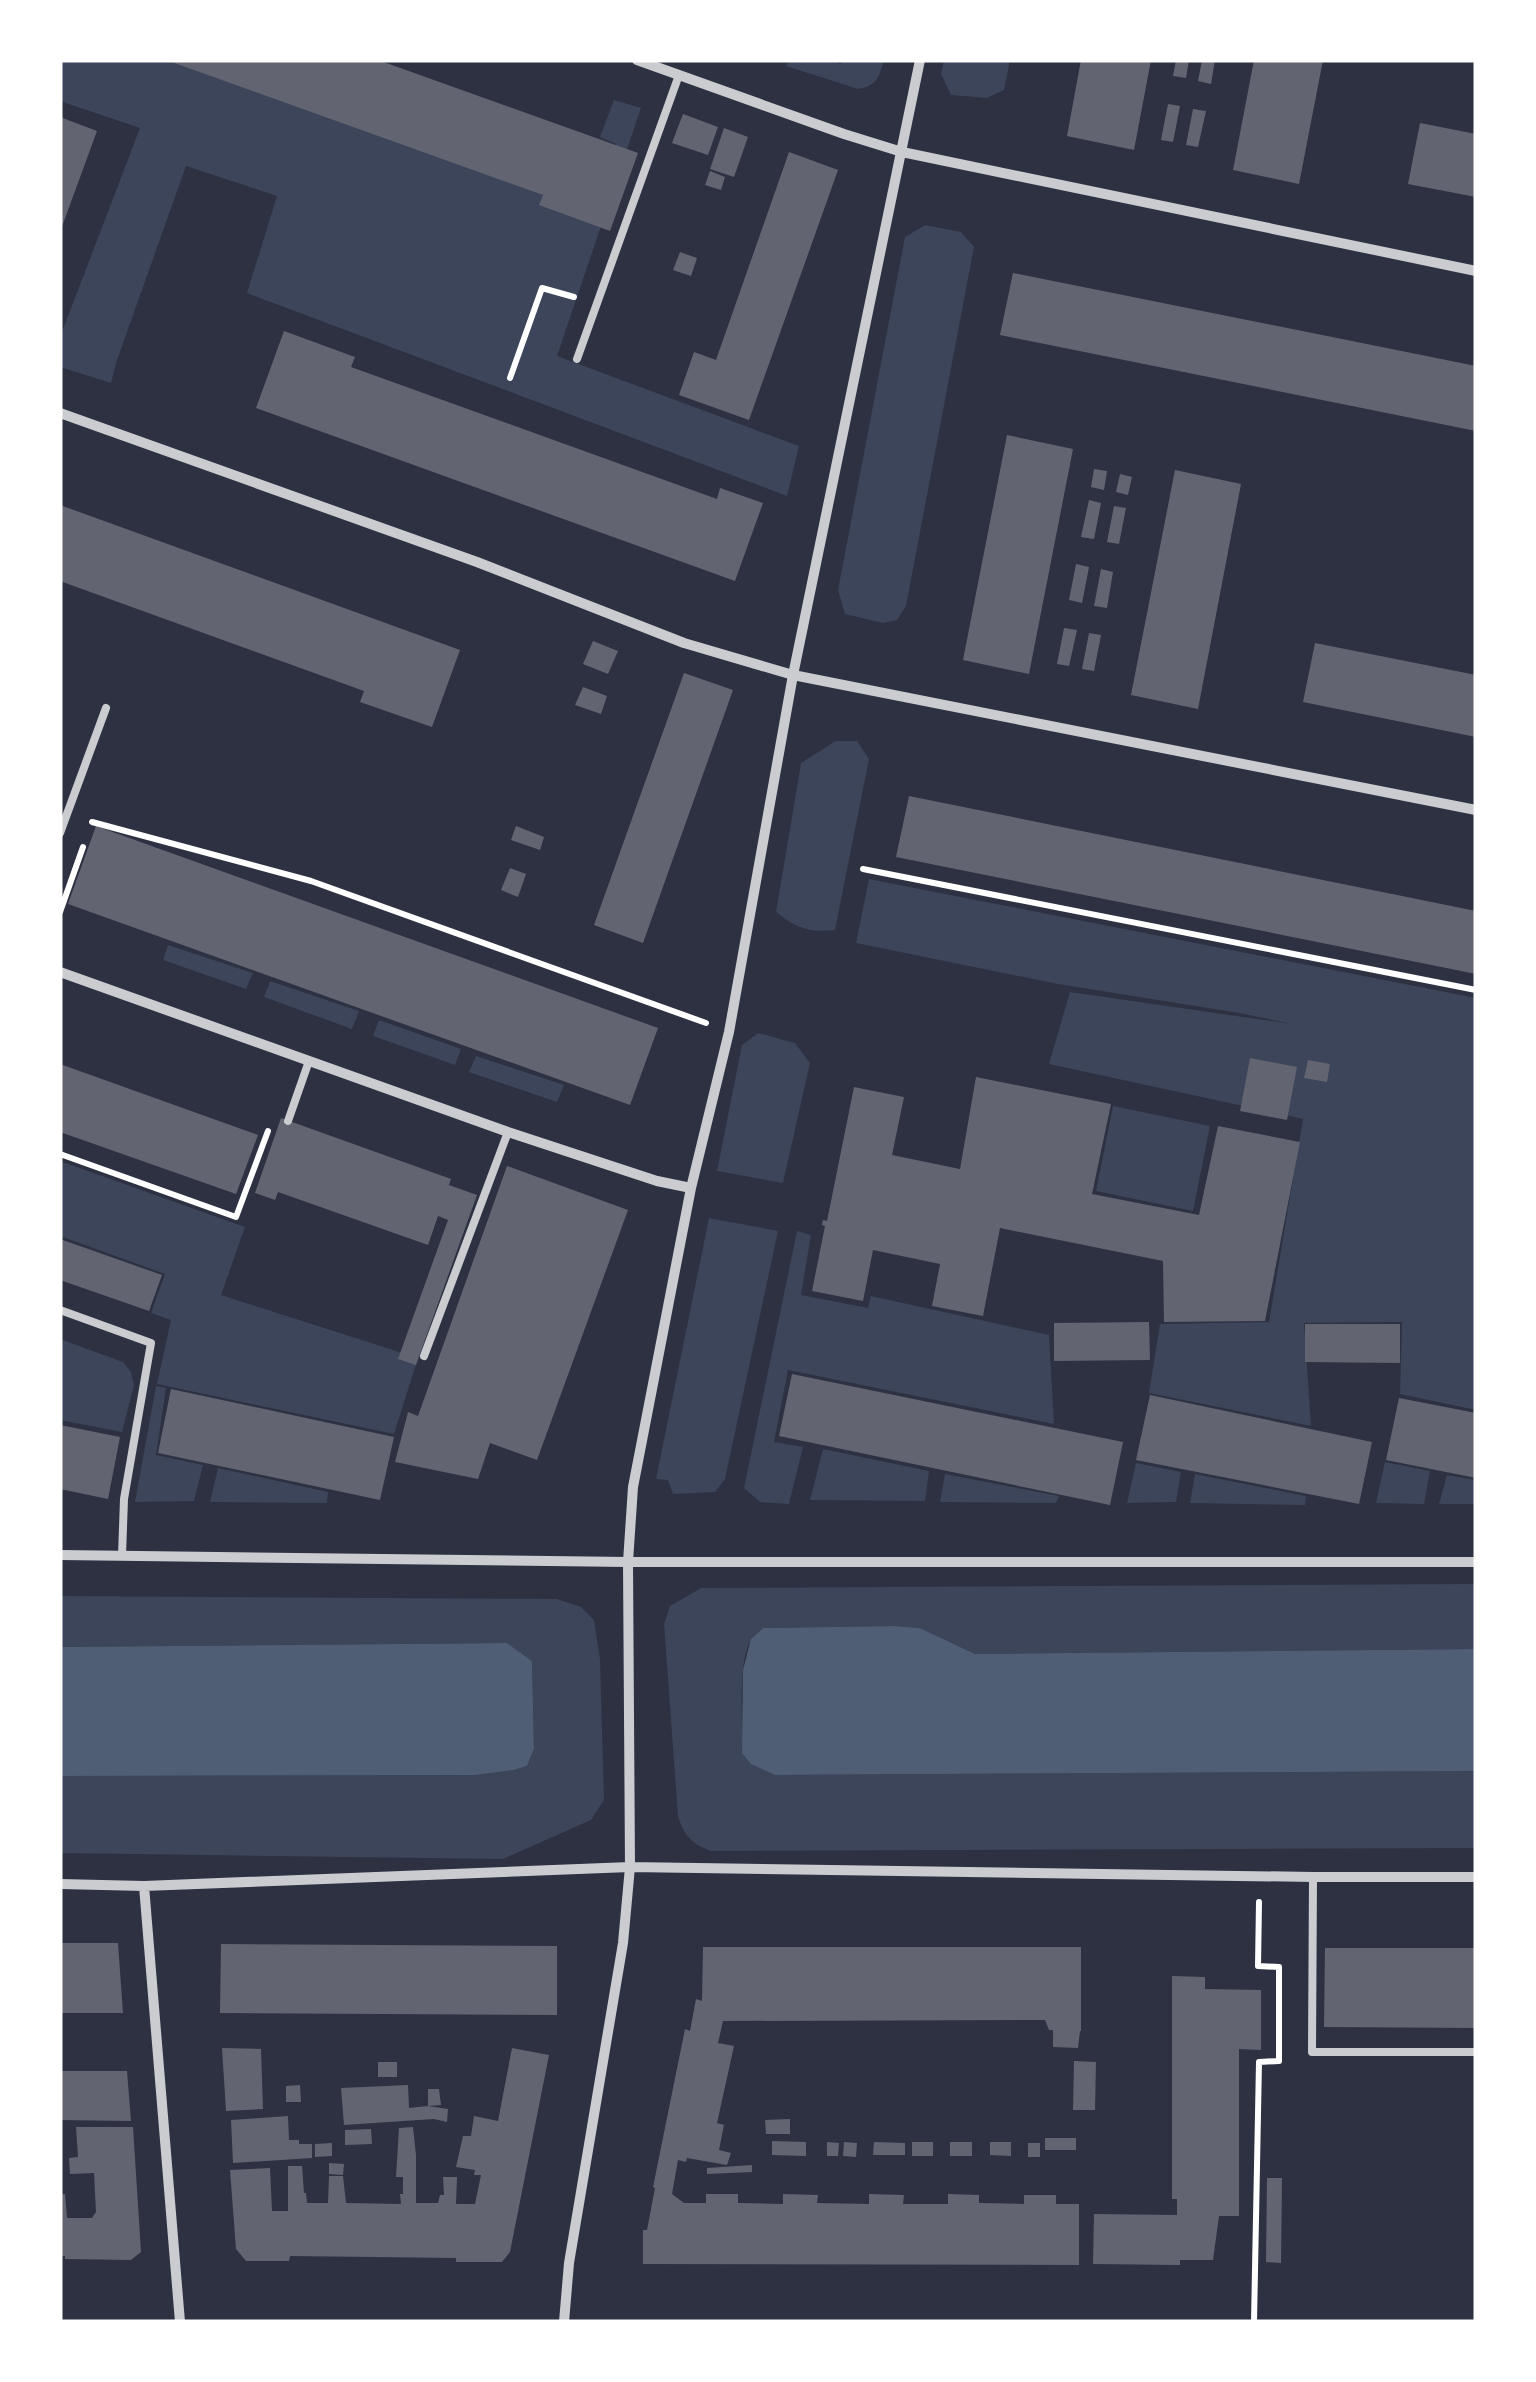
<svg xmlns="http://www.w3.org/2000/svg" width="1536" height="2382" font-family="Mulish,sans-serif">
  <style>
    .green { fill: #3c4559 }
    .water { fill: #4f5d75 }
    .building { fill: #626471 }
    .lines { fill: none; stroke-linecap: round; stroke-linejoin: round }
    .path { stroke: #fff; stroke-width: 6 }
    .service { stroke: #caccd0; stroke-width: 8 }
    .minor { stroke: #caccd0; stroke-width: 10 }
  </style>
  <rect width="100%" height="100%" fill="#2d3142"/>
  <path class="green" d="M60,60H181L595,205L616,144L600,137L614,100L641,108L557,356L799,446L787,496L247,293L277,196L186,166L116,363L111,383L60,367V337L140,128L60,101Z
    M789,60H829L841,64L843,60H884C879,77 877,86 858,89L786,66Z
    M944,60H1010L1004,90L987,98L951,95L941,74Z
    M925,225L961,232L974,247L906,606L897,620L883,623L845,614L838,590L905,237Z
    M836,741H857L869,759L835,930C809,933 796,928 776,912L801,763Z
    M869,879L1476,998V1410L1400,1394L1402,1322L1304,1323L1311,1426L1149,1393L1160,1324L1269,1322L1303,1119L1049,1064L1070,992L1292,1024L1239,1013L1058,984L856,943Z
    M168,945L253,973L246,989L163,960Z
    M270,981L359,1011L352,1029L264,997Z
    M379,1020L461,1049L455,1065L373,1036Z
    M758,1033L795,1043L810,1063L783,1183L717,1171L742,1045Z
    M476,1056L564,1085L557,1102L469,1072Z
    M1113,1106L1210,1126L1193,1211L1096,1191Z
    M60,1161L245,1227L221,1295L418,1358L394,1434L157,1384L171,1320L151,1313L165,1274L60,1236Z
    M709,1218L778,1231L725,1479L715,1492L673,1494L668,1480L656,1479Z
    M797,1231L811,1235L801,1295L868,1308L871,1296L1049,1335L1054,1424L788,1370L774,1442L803,1447L789,1504L760,1502L744,1488Z
    M60,1339L123,1362L131,1372L134,1385L122,1432L60,1420Z
    M156,1386L166,1388L156,1455L203,1465L194,1501L135,1502Z
    M823,1449L929,1471L925,1501L810,1500Z
    M1385,1462L1430,1471L1424,1504L1376,1503Z
    M1136,1463L1181,1472L1176,1502L1127,1503Z
    M218,1468L328,1492L327,1503L210,1502Z
    M945,1474L1059,1496L1056,1503L940,1502Z
    M1195,1474L1306,1496L1305,1505L1190,1503Z
    M1447,1475L1476,1480V1504H1439Z
    M1476,1584V1649L975,1654L920,1628L895,1626L763,1628C762,1629 751,1638 751,1640C737,1663 743,1725 743,1753L775,1775L1476,1771V1848L711,1851C692,1844 684,1836 678,1816L664,1624L670,1606L701,1588Z
    M60,1596L557,1599L581,1607L594,1620L600,1659L604,1800L591,1820L503,1859L60,1853V1776L476,1775L514,1770L527,1766L534,1749L532,1661L507,1643L60,1647Z"/>
  <path class="water" d="M895,1626L920,1628L975,1654L1476,1649V1771L775,1775L751,1764L742,1753L743,1670L751,1639L763,1628Z
    M507,1643L532,1661L534,1749L527,1766L514,1770L476,1775L60,1776V1647Z"/>
  <path class="building" d="M166,60H378L638,153L610,231L539,205L543,195Z
    M1081,60H1151L1134,150L1067,136Z
    M1176,60H1189L1186,78L1173,76Z
    M1202,60H1215L1211,84L1198,81Z
    M1254,60H1323L1299,184L1233,170Z
    M1168,104L1180,106L1173,142L1161,140Z
    M1193,109L1206,111L1198,147L1186,145Z
    M683,114L718,127L708,155L672,143Z
    M60,117L97,131L60,232Z
    M1420,123L1476,134V197L1408,184Z
    M724,128L748,137L734,177L710,169Z
    M789,152L838,170L749,420L679,395L694,352L716,360Z
    M710,171L725,177L721,190L705,185Z
    M680,252L697,258L691,276L673,270Z
    M1013,273L1476,366V431L1000,335Z
    M284,331L355,357L351,367L717,499L720,488L763,503L735,581L256,408Z
    M1007,435L1073,449L1029,674L963,660Z
    M1094,469L1107,471L1104,490L1091,487Z
    M1175,470L1241,484L1198,709L1131,695Z
    M1120,474L1132,477L1128,495L1116,492Z
    M1089,500L1101,503L1094,539L1081,537Z
    M60,505L460,650L432,727L360,702L364,691L60,581Z
    M1114,506L1126,508L1119,544L1107,542Z
    M1076,564L1089,567L1082,603L1069,600Z
    M1101,569L1113,572L1107,608L1094,606Z
    M1064,628L1077,630L1069,666L1057,664Z
    M1089,633L1101,635L1094,671L1082,669Z
    M593,641L618,651L608,674L583,664Z
    M1315,643L1476,675V737L1303,702Z
    M684,673L733,690L643,943L594,925Z
    M583,687L607,696L601,714L575,705Z
    M909,796L1476,911V974L896,857Z
    M96,826L658,1028L630,1105L68,904Z
    M516,826L544,837L540,850L511,840Z
    M510,868L526,874L518,897L501,890Z
    M1250,1058L1297,1067L1287,1120L1240,1111Z
    M1308,1060L1330,1064L1327,1082L1304,1078Z
    M60,1064L258,1135L236,1194L60,1132Z
    M976,1077L1111,1104L1092,1194L1199,1215L1218,1126L1300,1142L1265,1321L1164,1322L1163,1261L1000,1228L983,1316L932,1306L940,1264L873,1250L863,1301L812,1291L825,1226L822,1225L823,1220L827,1221L854,1087L904,1097L892,1155L960,1169Z
    M281,1118L451,1179L449,1185L477,1195L416,1365L398,1359L448,1220L438,1216L428,1245L278,1192L275,1200L255,1193Z
    M507,1166L628,1210L537,1460L490,1443L478,1479L395,1462L408,1412L418,1416Z
    M60,1239L162,1275L149,1311L60,1280Z
    M1149,1322L1150,1360L1054,1361V1323Z
    M1305,1324H1400V1363L1305,1362Z
    M792,1374L1123,1442L1110,1505L779,1436Z
    M171,1389L394,1437L380,1500L158,1453Z
    M1150,1395L1372,1442L1359,1504L1136,1460Z
    M1399,1398L1476,1413V1478L1386,1460Z
    M60,1425L120,1437L108,1499L60,1489Z
    M60,1943H118L123,2013H60Z
    M221,1944L557,1946V2015L220,2013Z
    M703,1947H1081V2031H1080L1078,2048L1053,2047V2030H1049L1045,2020L723,2021L718,2043L734,2046L717,2123L724,2125L719,2150L731,2153L727,2165L687,2158L686,2162L678,2160L672,2194L684,2203H706V2194H738V2203L783,2204V2194L818,2195L817,2203L869,2204V2194L904,2195L903,2204H948V2194L979,2195V2203L1024,2204V2195H1056V2204H1079V2265L643,2264V2230H647L655,2188L653,2187L685,2029L690,2031L696,1999L702,2001Z
    M1325,1948H1476V2028L1324,2027Z
    M1172,1976L1205,1977V1989L1261,1990V2050L1239,2049V2216H1219L1213,2260H1180V2265L1093,2264L1094,2214L1177,2215V2199H1172Z
    M222,2048L261,2049L263,2109L226,2111Z
    M512,2048L549,2055L510,2252L502,2262H456V2258L290,2256L289,2261H246L236,2249L230,2170L270,2168L272,2211H288V2166H302L304,2193H306L307,2203H328L329,2176H343L346,2203L401,2204L400,2194H403V2177H396L399,2128L413,2127L416,2155V2203H438L440,2195H444L443,2177H457L456,2204H475L481,2175H474L475,2170L456,2167L463,2136H471L474,2116L498,2121Z
    M1074,2061L1096,2062L1095,2110H1073Z
    M378,2062H397V2077H378Z
    M60,2071H127L131,2121L60,2120Z
    M300,2085L301,2102H286V2086Z
    M408,2085L409,2108L428,2106L448,2109L447,2122L434,2119L344,2125L341,2088Z
    M428,2089H439L441,2105L428,2106Z
    M288,2116L289,2140H299V2144H312V2158L233,2163L231,2120Z
    M790,2119V2134H766L765,2120Z
    M76,2127H133L141,2252L131,2260L65,2259V2256H60V2194H65L67,2218H92L96,2212L94,2173L70,2174L69,2158L78,2157Z
    M371,2129L372,2144L345,2145V2130Z
    M1045,2138H1076V2150H1045Z
    M772,2141L806,2142V2156L772,2155Z
    M827,2142L839,2143L838,2156H827Z
    M844,2142L857,2143L856,2157L843,2156Z
    M874,2142L905,2143V2155H873Z
    M912,2142H933V2156H912Z
    M950,2142H972V2156H950Z
    M990,2142H1011V2156L990,2155Z
    M332,2143V2156L315,2157V2144Z
    M1028,2143H1040V2157H1028Z
    M329,2163L344,2164L343,2175L329,2174Z
    M752,2165V2172L707,2174V2168Z
    M1267,2178H1282L1281,2263L1266,2262Z"/>
  <g class="lines">
    <path class="path" d="M510,378L542,288L574,297
      M92,822L311,881L706,1023
      M863,869L1476,990
      M60,912L83,847
      M60,1154L236,1217L268,1131
      M1254,2322L1259,2062L1279,2061V1967L1258,1966L1259,1902"/>
    <path class="service" d="M577,359L679,75
      M60,833L106,708
      M288,1121L309,1061
      M60,1310L151,1343L124,1499L122,1556
      M424,1356L508,1132
      M1313,1877L1312,2052H1476"/>
    <path class="minor" d="M637,60L844,134L902,152L1476,271
      M60,413L477,562L684,643L793,675L1476,810
      M60,972L508,1132L657,1181L691,1188
      M60,1555L628,1562H1476
      M60,1884L144,1886L630,1867L1313,1877H1476
      M144,1886L180,2322
      M564,2322L569,2263L623,1943L630,1867L628,1562L633,1487L691,1188L729,1032L793,675L920,60"/>
  </g>
  <rect width="1536" height="2382" fill="none" stroke="#ffffff" stroke-width="125"/>
</svg>
